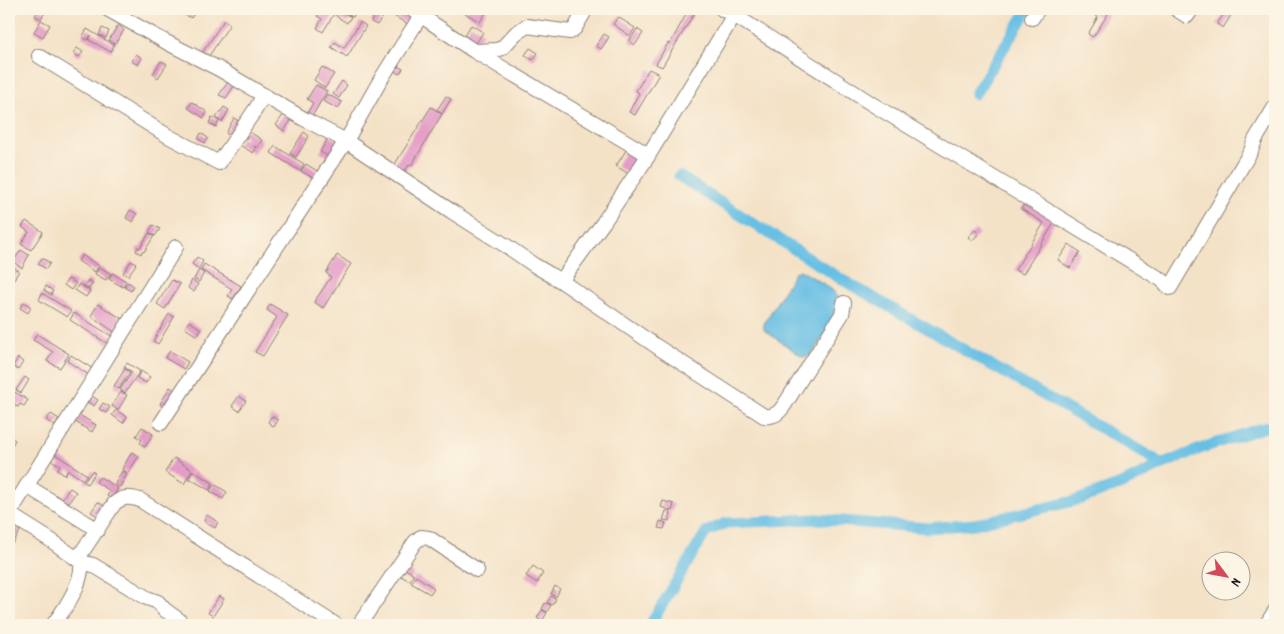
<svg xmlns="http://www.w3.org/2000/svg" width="1284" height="634" font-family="Dekko,sans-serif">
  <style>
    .water { fill: #67bfe4; stroke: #426e80 }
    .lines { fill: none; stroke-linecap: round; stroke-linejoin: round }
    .canal { stroke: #67bfe4; stroke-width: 11 }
    .building { fill: #e49dc7 }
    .minor-casing { stroke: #887f72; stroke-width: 16 }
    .minor { stroke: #fff; stroke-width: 14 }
  </style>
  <rect width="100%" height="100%" fill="#fcf5e5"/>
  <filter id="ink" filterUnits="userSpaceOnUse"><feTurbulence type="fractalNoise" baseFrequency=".02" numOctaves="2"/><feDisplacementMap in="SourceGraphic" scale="10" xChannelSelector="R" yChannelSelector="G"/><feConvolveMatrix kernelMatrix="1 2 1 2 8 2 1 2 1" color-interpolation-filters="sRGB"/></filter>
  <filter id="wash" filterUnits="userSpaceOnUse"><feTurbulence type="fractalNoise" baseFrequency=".0096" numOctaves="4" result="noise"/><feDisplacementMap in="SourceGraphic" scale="20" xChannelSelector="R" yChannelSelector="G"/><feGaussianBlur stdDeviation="1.12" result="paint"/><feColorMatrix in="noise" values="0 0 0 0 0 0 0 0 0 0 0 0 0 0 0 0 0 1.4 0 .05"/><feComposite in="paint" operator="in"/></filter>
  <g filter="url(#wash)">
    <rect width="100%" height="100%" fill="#f4e2c7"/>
    <path class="water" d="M800,270C808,275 831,287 836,294C848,308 819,342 811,355L803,357L764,330V324L795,272Z"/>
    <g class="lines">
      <path class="canal" d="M975,94L1028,9
        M679,176L841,279L1163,464
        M650,625L706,532L726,523L816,519L928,528L975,524L1078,500L1124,483L1163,464L1205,447L1259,429L1275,425"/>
    </g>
    <g id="blocks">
      <path class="building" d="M39,9L45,12L41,19L35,16Z
        M188,9H197L191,18L184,14Z
        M322,9H337L323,32L317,28L322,19L317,16Z
        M350,9L356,12L353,17L347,14Z
        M367,9H376L372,17L365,13Z
        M379,9L385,13L377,25L371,22Z
        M389,9H404L415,16L409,25L387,12Z
        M467,9H488L480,22L465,13Z
        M689,9H697L662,67L656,64L668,43L670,44Z
        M1085,9H1101L1108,14L1093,37L1088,34L1098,17Z
        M1227,9H1235L1223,28L1217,24Z
        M339,10L351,17L347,23L336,16Z
        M618,17L635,28L630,36L613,24Z
        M41,20L50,25L43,37L34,32Z
        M224,20L230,24L207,59L201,55Z
        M360,22L366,26L347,57L331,47L335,42L344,48Z
        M118,25L124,30L115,44L109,40Z
        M471,25L483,32L475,45L463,38Z
        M102,28L109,31L106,38L99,35Z
        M87,29L114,45L111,52L89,40L91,35L88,40L82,37Z
        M637,29L643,33L635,45L629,41Z
        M604,34L609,37L601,49L596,46Z
        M77,48L83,52L79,57L73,53Z
        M530,48L538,53L533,60L525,55Z
        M136,54L142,58L138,65L131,61Z
        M161,61L167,64L158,78L153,74Z
        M393,63L403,69L399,74L390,68Z
        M322,67L334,74L325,88L314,80Z
        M649,69L659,74L635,115L629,112L639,93L636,91Z
        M230,79L236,83L226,98L219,95Z
        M342,81L347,85L339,98L333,94Z
        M316,85L327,91L311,118L306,115L313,103L307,99Z
        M327,94L342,102L338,109L323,101Z
        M446,96L451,99L442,114L437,110Z
        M192,102L207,112L204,118L188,108Z
        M224,107L229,110L222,122L216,118Z
        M431,107L442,114L411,166L409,165L403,174L393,167Z
        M284,114L292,119L284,131L276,125Z
        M212,117L219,121L216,127L209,123Z
        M234,118L240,122L231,138L226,133Z
        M244,128L262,140L257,148L254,146L256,149L253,153L238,144L242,138L245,140L247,137L241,134Z
        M304,132L309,136L296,157L290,153Z
        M201,133L208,138L205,143L198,139Z
        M329,136L341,143L332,158L320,152Z
        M275,146L304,164L300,171L271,153Z
        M627,149L639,157L629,174L616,166Z
        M306,164L319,172L315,179L301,171Z
        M1026,202L1056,220L1023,274L1015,270L1044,223L1021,209Z
        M130,210L137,214L133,222L126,218Z
        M26,221L43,232L31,250L21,244L29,232L22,227Z
        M153,225L160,229L155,236L149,232Z
        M975,230L979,233L972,241L968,237Z
        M149,233L154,236L144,252L142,251L141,254L136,251L138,247L140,248Z
        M1069,244L1080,252L1070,268L1058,260Z
        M21,250L29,255L22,268L13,262Z
        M82,255L99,266L95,272L78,261Z
        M337,255L351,264L323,308L314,302L331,277L326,273Z
        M197,257L203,261L199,269L192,264Z
        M42,258L50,263L46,269L38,264Z
        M131,261L136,264L128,276L123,273Z
        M204,264L241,286L233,299L228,296L232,289L201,270Z
        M9,265L19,271L9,287Z
        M100,267L111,274L106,280L95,274Z
        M199,270L204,273L199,282L194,279Z
        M112,273L126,281L123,287L109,279Z
        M68,279L76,283L71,290L64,285Z
        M88,280L93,283L89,289L84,286Z
        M172,280L180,284L165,309L157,304Z
        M192,280L198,284L194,292L188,288Z
        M128,282L134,286L131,291L124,287Z
        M79,284L90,291L86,297L75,290Z
        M46,286L53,291L51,295L44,290Z
        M42,293L71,311L67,317L39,300Z
        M24,302L31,307L28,313L20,308Z
        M98,304L124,320L116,333L91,316Z
        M270,304L288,315L263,356L255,352L277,317L267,310Z
        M74,313L113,337L108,344L70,320Z
        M169,314L174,317L158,344L153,341Z
        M189,321L201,329L197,336L185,328Z
        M37,334L69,354L60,368L47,361L53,352L33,340Z
        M170,351L188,362L184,369L165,358Z
        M71,355L93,369L89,375L67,361Z
        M18,358L23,362L18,370L13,366Z
        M127,363L140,371L125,393L120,390L132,372L124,367Z
        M125,369L130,372L119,389L114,386Z
        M141,371L150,377L146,383L137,378Z
        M25,377L29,380L21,393L16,390Z
        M170,387L176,391L165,408L160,404Z
        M13,391L28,400L24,406L20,404L18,407L9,402V398Z
        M121,392L127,395L118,410L112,406Z
        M87,393L98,400L94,406L83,399Z
        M239,396L246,401L239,411L232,406Z
        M103,403L110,407L106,413L99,409Z
        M116,410L127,417L123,423L112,415Z
        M76,413L96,425L92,432L72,420Z
        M51,414L59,419L55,426L46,420Z
        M272,416L278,420L274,427L268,422Z
        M142,427L153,434L145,447L140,443L142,440L136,436Z
        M9,436L15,440L11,447L9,445Z
        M52,452L87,475L83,480L68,470L65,475L57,470L60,465L51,460L46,468L43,466Z
        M132,452L139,456L128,473L122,469Z
        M174,458L192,470L184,484L165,472Z
        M92,471L95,473L87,484L84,482Z
        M122,471L127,474L120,487L115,484Z
        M193,471L213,483L209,490L189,478Z
        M100,477L118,488L112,499L107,496L110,491L96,482Z
        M214,484L227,492L223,499L210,491Z
        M70,488L76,492L67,505L61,500Z
        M663,501L674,504L672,511L661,507Z
        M98,502L106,507L100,517L91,512Z
        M666,511L671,512L669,521L663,520Z
        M207,515L218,522L215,528L204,521Z
        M660,521L666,523L664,529L658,528Z
        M10,524L20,531L13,543L9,540Z
        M533,566L543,573L537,583L526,576Z
        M401,567L414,574L410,581L397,574Z
        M416,576L434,588L430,594L411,583Z
        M555,586L560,589L556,597L551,594Z
        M219,596L224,599L213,616L208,613Z
        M551,596L556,599L552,605L547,602Z
        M545,603L551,605L547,612L542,609Z
        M542,610L547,613L542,621L537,618Z"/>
    </g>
  </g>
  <g filter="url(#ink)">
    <use href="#blocks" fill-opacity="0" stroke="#887f72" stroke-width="1"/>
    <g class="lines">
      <g class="minor-casing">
        <path id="minor" d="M107,9L166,42L219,69L304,119L346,141L451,211L508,247L534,265L561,281L659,348L764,416C775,417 779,413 785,404L842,314L844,303
          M411,9L474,51L642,151L648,156
          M722,9L734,15L737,9
          M1176,9L1187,16L1192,9
          M1032,18L1038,9
          M475,51L497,50L502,48L516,33L527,26L570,32L575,28L586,9
          M39,56L168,136L219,163L255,110L264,95
          M561,281L603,223L648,156L734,15L872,104L1162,280L1170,288L1251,151L1255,140L1275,107
          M161,423L346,141L381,79L425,9
          M27,486L98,530
          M9,514L176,247
          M9,514L52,541L81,562C84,582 64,610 53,625
          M78,558L114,504C123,496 129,497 140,500L336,625
          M81,562L93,565L147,598L158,602L165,610L179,620
          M359,625L415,542L421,537L429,538L477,570
          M1266,625L1275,611"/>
      </g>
      <use href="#minor" class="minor"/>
    </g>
  </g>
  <rect width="1284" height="634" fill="none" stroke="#fcf5e5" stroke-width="30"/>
  <g transform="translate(1226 576) rotate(122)"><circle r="24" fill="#fcf5e5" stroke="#a29e95"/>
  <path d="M0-4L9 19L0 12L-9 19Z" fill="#d1495b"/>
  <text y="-8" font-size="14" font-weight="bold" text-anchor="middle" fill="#1c1c1c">N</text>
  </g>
</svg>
